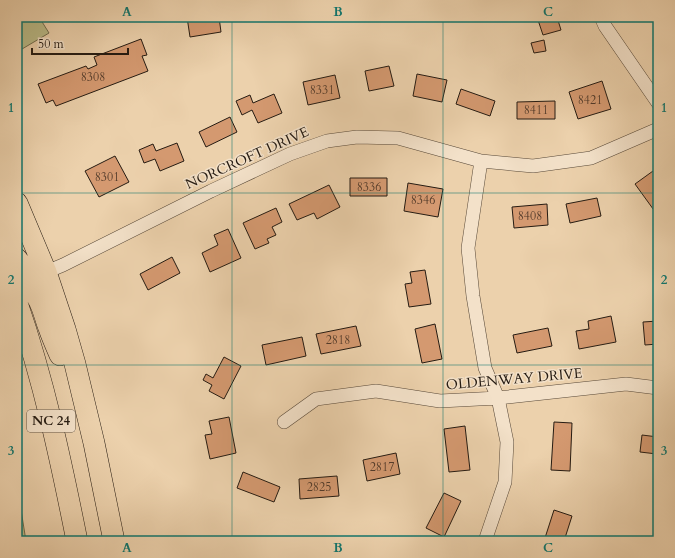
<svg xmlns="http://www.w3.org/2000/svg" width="675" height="558" font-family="Cardo,serif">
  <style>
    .green { fill: #babb88; stroke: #706b4d }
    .building { fill: #d49970; stroke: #251b12 }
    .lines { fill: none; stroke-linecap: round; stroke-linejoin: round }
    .street-casing { stroke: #574838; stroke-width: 14 }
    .primary-casing { stroke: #251b12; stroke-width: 22 }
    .street { stroke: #f3e1c9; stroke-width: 13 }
    .primary { stroke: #ecd1ac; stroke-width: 21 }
    .grid { fill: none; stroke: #0f766e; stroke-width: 1; stroke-opacity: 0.55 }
    .labels { text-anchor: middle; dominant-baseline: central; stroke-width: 3; stroke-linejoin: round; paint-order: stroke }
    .number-label { font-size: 12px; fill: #513a2a }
    .shield { fill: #f3e1c9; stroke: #635649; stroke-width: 1 }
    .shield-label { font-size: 13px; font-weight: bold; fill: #251b12 }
    .street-label { font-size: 14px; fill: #251b12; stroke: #f3e1c9 }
    .neatline { fill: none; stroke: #0f766e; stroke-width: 1.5 }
    .grid-label { font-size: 13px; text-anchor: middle; font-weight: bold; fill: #0f766e }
  </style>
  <rect width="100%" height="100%" fill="#ecd1ac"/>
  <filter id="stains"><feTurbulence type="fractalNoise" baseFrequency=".005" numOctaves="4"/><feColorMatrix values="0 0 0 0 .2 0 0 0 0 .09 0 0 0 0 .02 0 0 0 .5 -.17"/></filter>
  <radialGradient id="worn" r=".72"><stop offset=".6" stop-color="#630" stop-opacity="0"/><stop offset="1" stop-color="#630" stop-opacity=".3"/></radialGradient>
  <path class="green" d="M17,17H39L49,33L17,52Z
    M17,485L26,541H17Z"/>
  <path class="building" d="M187,17H219L221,32L190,37Z
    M537,17H557L561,30L543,35Z
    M652,17H658V28Z
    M141,39L147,55L142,56L148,71L56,106L53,100L46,103L38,84L86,66L88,69L97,65L94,57Z
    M544,40L546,51L534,53L531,43Z
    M389,66L394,86L369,91L365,71Z
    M417,74L447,80L442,102L413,96Z
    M335,75L340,98L308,105L303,82Z
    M602,81L611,109L578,119L569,92Z
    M461,89L495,101L490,116L456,104Z
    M274,94L282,113L258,123L252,110L242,115L236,101L250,95L253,103Z
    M555,101V119H517V102Z
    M230,117L237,132L206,147L199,132Z
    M177,143L184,161L160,171L155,159L144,163L139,150L153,144L156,151Z
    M115,156L129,182L99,197L85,171Z
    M653,171L658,178V212L656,213L635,184Z
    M350,178H387V196H350Z
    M408,183L443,189L438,217L404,211Z
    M329,185L340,207L317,219L314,213L297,220L289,204Z
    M597,198L601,216L570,223L566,204Z
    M547,204L548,225L514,228L512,207Z
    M276,208L282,222L272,227L276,235L267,239L269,243L255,249L243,223Z
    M228,229L241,258L210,272L202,253L218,245L214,235Z
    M172,257L180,273L148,290L140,274Z
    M425,270L431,304L409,307L405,284L412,283L410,272Z
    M611,316L616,342L579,349L576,331L589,329L588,321Z
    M658,321V344L645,345L643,322Z
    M435,324L442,359L422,363L415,329Z
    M356,326L361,346L321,354L316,334Z
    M548,328L552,346L517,353L513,335Z
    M302,337L306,356L266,365L262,345Z
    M224,357L241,366L224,399L209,391L212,385L203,380L206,374L213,378Z
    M229,417L236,453L210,459L205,435L212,434L209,421Z
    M554,422L572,423L570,471L551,470Z
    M465,426L470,470L449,472L444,429Z
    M642,435L658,437V469L655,468L657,454L640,452Z
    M396,453L400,474L367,481L363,460Z
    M243,472L280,487L274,502L237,488Z
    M337,476L339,496L300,499L299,479Z
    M444,493L461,501L444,537L426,528Z
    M554,510L572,516L564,541H544Z"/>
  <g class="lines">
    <g class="street-casing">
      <path id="street" d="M601,17L605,26L658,103
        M481,161L468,248L473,296L485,368L498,398L507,442L505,482L485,541
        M46,272L63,265L211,191L290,154L327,141L357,137L398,138L481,161L533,166L591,158L658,129
        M284,422L316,399L376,391L440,401L498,398L626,384L658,388"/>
    </g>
    <g class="primary-casing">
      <path id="primary" d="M17,203L46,272L65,329L75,364L94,443L114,541
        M17,259C25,271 32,273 46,272
        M17,289C22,288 27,287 32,291C42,299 44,316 49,328C52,337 56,346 60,355
        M17,303C44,381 61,461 77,541"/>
    </g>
    <use href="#street" class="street"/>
    <use href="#primary" class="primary"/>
  </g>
  <path class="grid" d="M232,17V541M443,17V541M17,193H658M17,365H658"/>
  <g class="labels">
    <g class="number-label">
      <text x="93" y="77">8308</text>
      <text x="322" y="90">8331</text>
      <text x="590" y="100">8421</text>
      <text x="536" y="110">8411</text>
      <text x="107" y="177">8301</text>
      <text x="369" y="187">8336</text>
      <text x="423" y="200">8346</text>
      <text x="530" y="216">8408</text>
      <text x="338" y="340">2818</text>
      <text x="382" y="467">2817</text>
      <text x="319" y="487">2825</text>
    </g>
    <rect class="shield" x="27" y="410" width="48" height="22" rx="3"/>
    <g class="shield-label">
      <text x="51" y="421">NC 24</text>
    </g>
    <g class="street-label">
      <text transform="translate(247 158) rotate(-24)">NORCROFT DRIVE</text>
      <text transform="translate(514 379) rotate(-5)">OLDENWAY DRIVE</text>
    </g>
  </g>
  <rect width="675" height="558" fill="none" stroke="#ecd1ac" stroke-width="44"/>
  <path d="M32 48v6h96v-6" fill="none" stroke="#251b12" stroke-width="2"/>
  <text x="38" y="48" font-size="12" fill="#251b12" stroke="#f3e1c9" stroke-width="3" paint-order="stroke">50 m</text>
  <rect x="22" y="22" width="631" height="514" class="neatline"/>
  <g class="grid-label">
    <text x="127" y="16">A</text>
    <text x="338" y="16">B</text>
    <text x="548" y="16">C</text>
    <text x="11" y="112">1</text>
    <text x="664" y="112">1</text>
    <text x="11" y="284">2</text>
    <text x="664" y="284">2</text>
    <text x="11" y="455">3</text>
    <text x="664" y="455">3</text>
    <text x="127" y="552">A</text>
    <text x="338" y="552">B</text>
    <text x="548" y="552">C</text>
  </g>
  <rect width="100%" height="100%" filter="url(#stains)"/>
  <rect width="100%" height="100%" fill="url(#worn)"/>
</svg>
